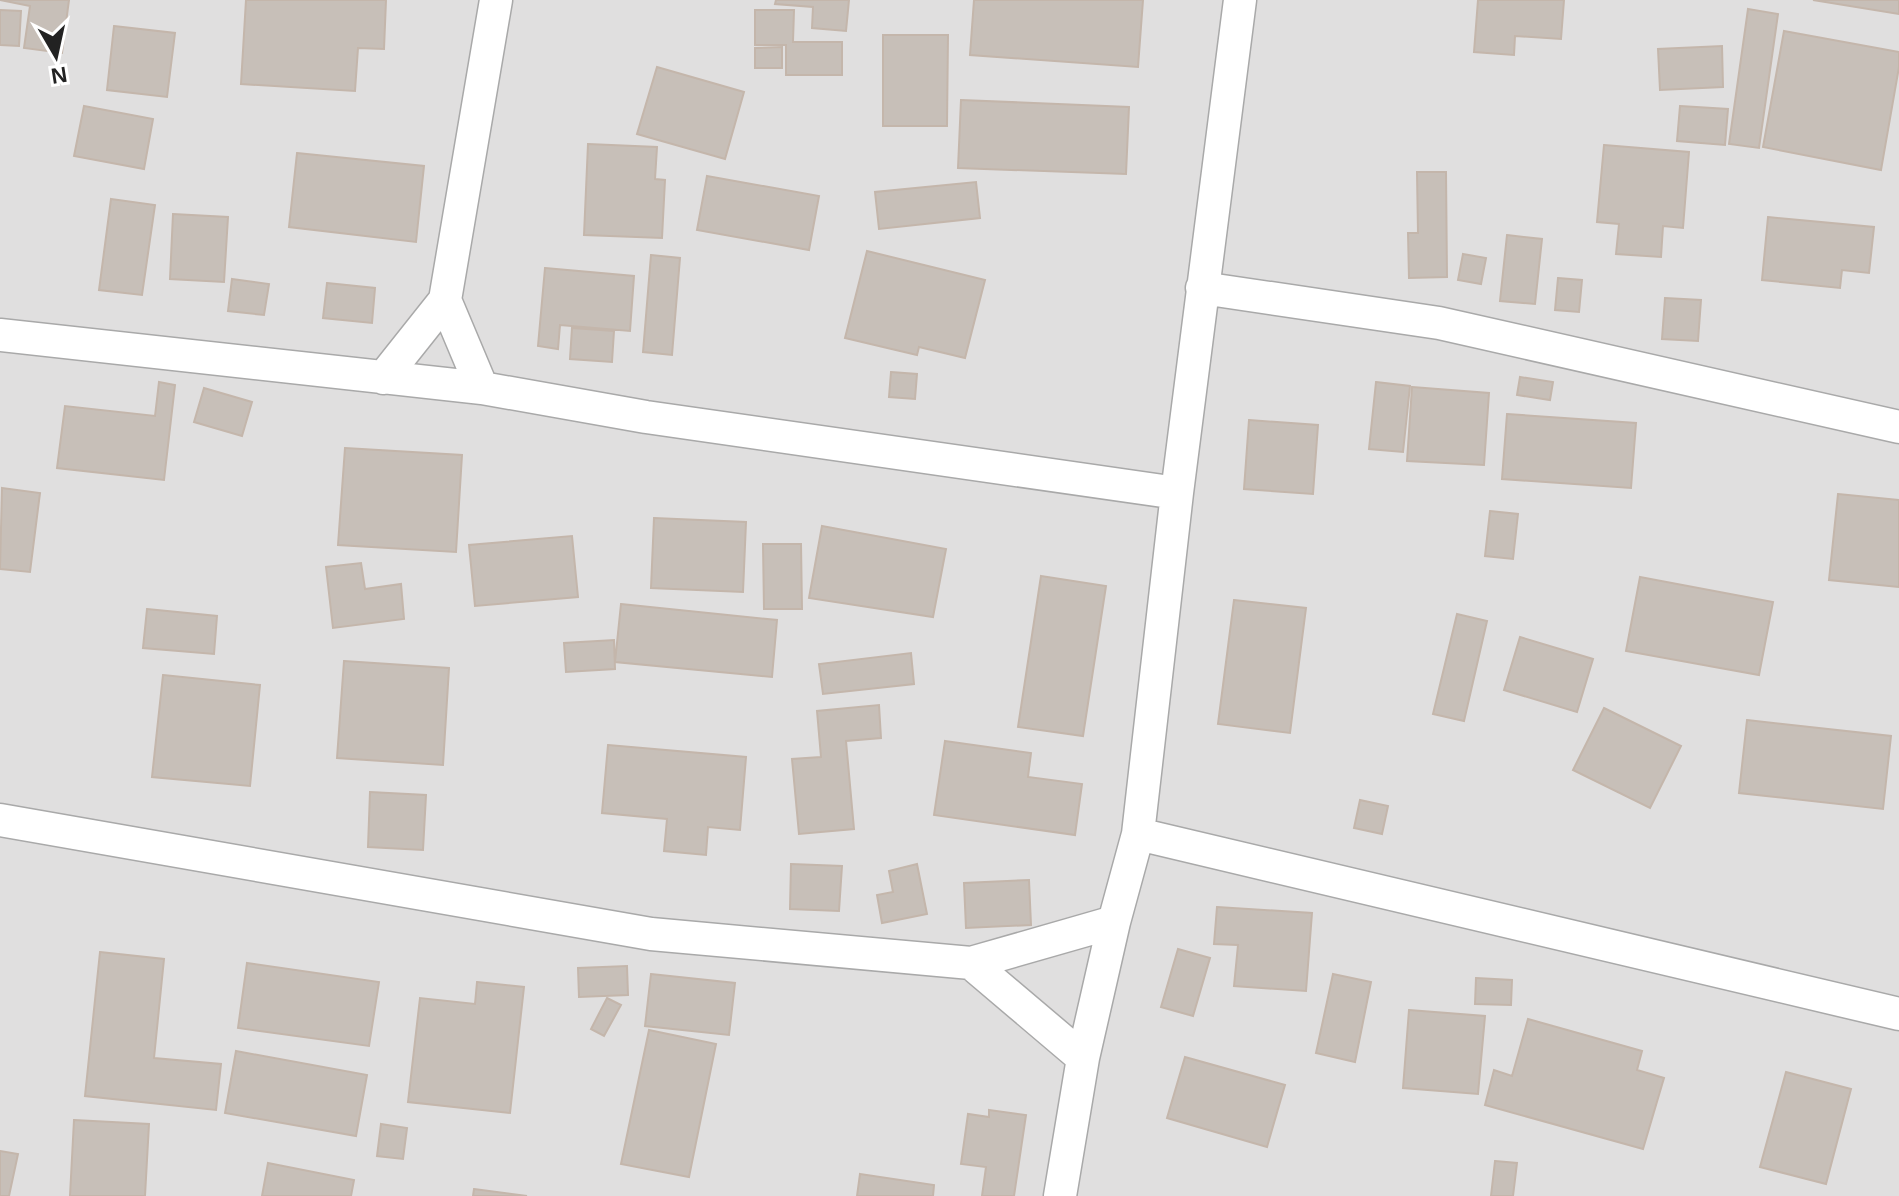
<svg xmlns="http://www.w3.org/2000/svg" width="1899" height="1196" font-family="Helvetica,sans-serif">
  <style>
    .residential { fill: #e0dfdf }
    .building { fill: #c7bfb8; stroke: #c4b6ab; stroke-width: 2 }
    .lines { fill: none; stroke-linecap: round; stroke-linejoin: round }
    .street-casing { stroke: #a9a9a9; stroke-width: 35 }
    .street { stroke: #fff; stroke-width: 32 }
  </style>
  <rect width="100%" height="100%" fill="#f2efe9"/>
  <path class="residential" d="M0,0H1899V1196H0Z"/>
  <path class="building" d="M0,0H69L62,53L24,48L30,6Z
    M246,0H386L384,49L358,48L355,91L241,84Z
    M776,0H849L846,31L812,28L813,7L775,4Z
    M974,0H1143L1138,67L970,55Z
    M1478,0H1564L1561,39L1515,36L1514,55L1474,52Z
    M1813,0H1899V14Z
    M1748,9L1778,14L1759,148L1729,144Z
    M0,10L21,11L19,46L0,45Z
    M755,10H794L793,42H842V75H786V45H755Z
    M114,26L175,33L167,97L107,90Z
    M1784,31L1899,52V67L1881,170L1763,147Z
    M883,35H948L947,126H883Z
    M1722,46L1723,87L1660,90L1658,49Z
    M782,47V68H755V48Z
    M657,67L744,92L725,159L637,134Z
    M961,100L1129,107L1126,174L958,168Z
    M84,106L153,119L144,169L74,156Z
    M1680,106L1728,109L1725,145L1677,141Z
    M588,144L657,147L655,179L665,180L662,238L584,235Z
    M1604,145L1689,152L1683,228L1663,226L1661,257L1616,254L1619,224L1597,222Z
    M297,153L424,166L416,242L289,227Z
    M1417,172H1446L1447,277L1409,278L1408,233H1418Z
    M707,176L819,196L809,250L697,230Z
    M976,182L980,218L879,229L875,192Z
    M111,199L155,205L142,295L99,290Z
    M173,214L228,217L224,282L170,279Z
    M1768,217L1874,227L1869,273L1842,270L1840,288L1762,280Z
    M1507,235L1542,239L1535,304L1500,301Z
    M867,251L985,280L965,358L919,347L917,355L845,338Z
    M1463,254L1486,258L1481,284L1458,280Z
    M651,255L680,258L672,355L643,352Z
    M545,268L634,276L630,331L560,325L558,349L538,346Z
    M1558,278L1582,280L1579,312L1555,310Z
    M232,279L269,284L264,315L228,311Z
    M327,283L375,288L372,323L323,318Z
    M1665,298L1701,300L1698,341L1662,339Z
    M572,328L614,331L612,362L570,359Z
    M891,372L917,374L915,399L889,397Z
    M1520,377L1553,382L1550,400L1517,395Z
    M159,382L175,385L164,480L57,468L65,406L155,416Z
    M1376,382L1410,386L1403,452L1369,449Z
    M1412,387L1489,393L1484,465L1407,461Z
    M204,388L252,402L242,436L194,422Z
    M1507,414L1636,423L1631,488L1502,479Z
    M1249,420L1318,425L1313,494L1244,489Z
    M345,448L462,455L456,552L338,545Z
    M2,488L40,493L30,572L0,569Z
    M1838,494L1899,500V587L1829,580Z
    M1490,511L1518,514L1513,559L1485,556Z
    M654,518L746,522L743,592L651,588Z
    M822,526L946,549L933,617L809,598Z
    M572,536L578,597L475,606L469,545Z
    M763,544H801L802,609H764Z
    M361,563L365,589L401,584L404,619L333,628L326,567Z
    M1041,576L1106,586L1083,736L1018,727Z
    M1640,577L1773,602L1759,675L1626,651Z
    M1234,600L1306,608L1290,733L1218,724Z
    M621,604L777,620L772,677L615,662Z
    M147,609L217,616L214,654L143,648Z
    M1457,614L1487,621L1464,721L1433,714Z
    M1520,637L1593,659L1577,712L1504,690Z
    M614,640L615,669L566,672L564,643Z
    M911,653L914,684L823,694L819,664Z
    M344,661L449,668L443,765L337,758Z
    M163,675L260,685L250,786L152,777Z
    M879,705L881,738L846,741L854,829L799,834L792,759L821,757L817,711Z
    M1604,708L1681,746L1650,808L1573,770Z
    M1747,720L1891,736L1883,809L1739,793Z
    M945,741L1031,753L1028,777L1082,784L1075,835L934,815Z
    M608,745L746,757L740,830L708,827L706,855L664,851L667,819L602,813Z
    M370,792L426,795L423,850L368,847Z
    M1360,800L1388,806L1382,834L1354,828Z
    M791,864L842,866L839,911L790,909Z
    M917,864L927,914L882,923L877,895L893,892L889,871Z
    M1029,880L1031,925L966,928L964,883Z
    M1217,907L1312,913L1306,991L1234,986L1238,945L1214,944Z
    M1178,949L1210,958L1193,1016L1161,1007Z
    M100,952L164,959L154,1058L221,1064L216,1110L85,1096Z
    M247,963L379,982L369,1046L238,1028Z
    M627,966L628,995L579,997L578,968Z
    M651,974L735,983L729,1035L645,1026Z
    M1333,974L1371,982L1355,1062L1316,1053Z
    M1476,978L1512,980L1511,1005L1475,1004Z
    M477,982L524,987L510,1113L408,1102L420,998L475,1004Z
    M607,998L621,1005L604,1036L591,1029Z
    M1409,1010L1485,1016L1478,1094L1403,1088Z
    M1528,1019L1642,1051L1637,1070L1664,1078L1643,1149L1485,1105L1494,1070L1512,1076Z
    M649,1030L716,1044L689,1177L621,1164Z
    M236,1051L367,1075L356,1136L225,1113Z
    M1185,1057L1285,1085L1267,1147L1167,1118Z
    M1786,1072L1851,1089L1826,1184L1760,1167Z
    M989,1110L1026,1115L1014,1196H982L986,1167L961,1164L968,1114L989,1117Z
    M74,1120L149,1124L145,1196H70Z
    M381,1124L407,1128L403,1159L377,1156Z
    M0,1151L18,1154L9,1196H0Z
    M1495,1161L1517,1163L1513,1196H1491Z
    M268,1163L354,1180L351,1196H262Z
    M860,1174L934,1185L933,1196H857Z
    M474,1189L527,1196H473Z"/>
  <g class="lines">
    <g class="street-casing">
      <path id="street" d="M1202,288L1439,323L1899,427
        M445,300L482,388
        M0,335L482,388L646,417L1177,493L1138,834L1114,922L1083,1058L1060,1196
        M383,378L445,300L496,0
        M1177,493L1240,0
        M0,820L651,934L971,963L1114,922
        M1138,834L1899,1014
        M971,963L1083,1058"/>
    </g>
    <use href="#street" class="street"/>
  </g>
  <g transform="translate(56 56) rotate(171)" stroke="#ffffff" stroke-width="6" paint-order="stroke">
  <path d="M0-6L14 30L0 20L-14 30Z" fill="#222222"/>
  <text y="-12" font-size="22" font-weight="bold" text-anchor="middle" fill="#222222">N</text>
  </g>
</svg>
